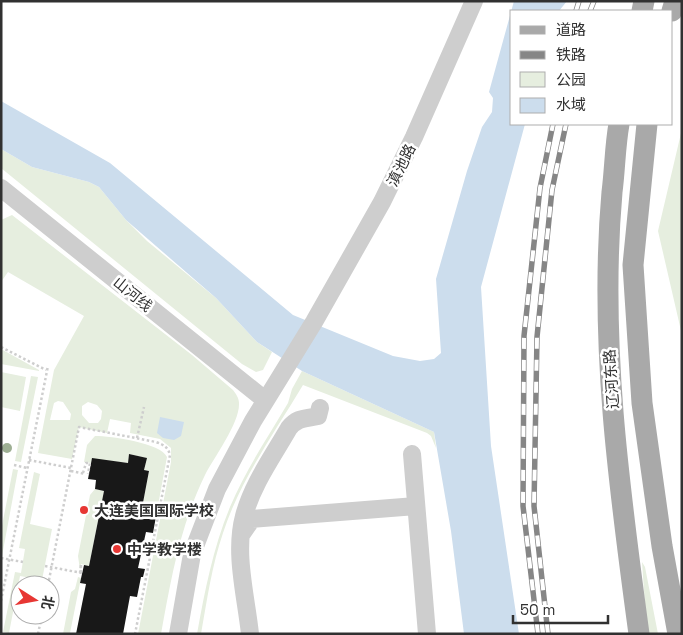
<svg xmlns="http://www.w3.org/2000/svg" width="683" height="635" font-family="'Space Grotesk','Noto Sans SC',sans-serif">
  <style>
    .green { fill: #e6eedf; fill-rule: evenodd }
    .water { fill: #ccdded }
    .building { fill: #181818 }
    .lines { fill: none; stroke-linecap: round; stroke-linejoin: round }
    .path { stroke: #cecece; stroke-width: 2.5; stroke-dasharray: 2.5 2.5; stroke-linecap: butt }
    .minor { stroke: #cecece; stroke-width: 18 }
    .major { stroke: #a9a9a9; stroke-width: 21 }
    .rail-casing { stroke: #868686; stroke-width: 5.5 }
    .rail { stroke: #fff; stroke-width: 4; stroke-dasharray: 11; stroke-linecap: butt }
    .tree { fill: #9eaf94 }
    .poi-dot { fill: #e73734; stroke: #fff; stroke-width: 2 }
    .labels { text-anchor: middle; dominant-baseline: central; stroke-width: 5; stroke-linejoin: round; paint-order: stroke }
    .street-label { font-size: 15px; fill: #313131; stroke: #fff }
    .poi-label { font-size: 15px; font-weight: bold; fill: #313131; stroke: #fff; text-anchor: start }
  </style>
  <rect width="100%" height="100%" fill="#fff"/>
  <path class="green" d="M682,129V335L658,231Z
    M1,149L32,167L89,182L99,187L126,220L147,241L216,298L257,342L272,352L263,370L256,372L242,364L1,168Z
    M12,215L192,355L233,390C236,394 239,398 239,403C240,423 214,457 205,475C180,526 171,579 161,634H138L171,462V448L160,439L130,433L131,423L110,419L107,433L79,427L72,459L38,453L54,370L84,316L8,272L1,282V220ZM58,401L63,402L71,414L70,420H50L54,403ZM88,402L97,405L102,411L101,419L98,423H89L82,415V406Z
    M1,349L39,370V371L1,364Z
    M302,371L434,432L436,448L431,436L427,433L303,385C275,432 240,480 223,533C212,565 207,600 201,634H197C205,590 213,548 230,507C245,471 268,437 288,403L292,389Z
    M1,372L26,377L20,411L1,407Z
    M31,376L38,377L21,462L15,461Z
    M95,436C111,436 161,443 167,457L157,511L142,508L149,471L144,470L146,458L129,454L128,463L92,459L91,463L84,462L87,445Z
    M13,469L18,470L2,556L1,531Z
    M34,472L40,474L30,524L52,529L42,580L20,576L9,633L3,632L15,572L21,573L25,549L19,548Z
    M95,489L104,491L89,566L81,564L80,570L78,556L90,495Z
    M642,562L645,567L658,634H647Z
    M78,577L81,578L70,633L72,634H63L71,592L75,589Z"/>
  <path class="water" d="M514,1H567L559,11H512V124H525L481,287L491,446L519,634H464L451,531L434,432L302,371L257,342L216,298L126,220L99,187L89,182L32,167L1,149V101L110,163L293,315L393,356L420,361L434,359L441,353L436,279L467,171L482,127L492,112L493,98L489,92Z
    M160,417L184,422L181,436L174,440L163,438L157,433Z"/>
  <path class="building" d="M129,454L147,458L144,470L149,471L142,508L157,511L153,533L146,532L138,568L145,569L143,577H141L137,597L130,596L123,634H76L86,584L80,583L84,565L89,566L104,491L95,489L96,480L88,479L92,458L128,463Z"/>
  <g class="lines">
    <path class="path" d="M1,347L46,370
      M137,438L144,407
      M29,460L71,468
      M14,465L27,468
      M71,471L85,474
      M83,473L86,463H90L88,474
      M1,558L23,562
      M45,566L82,573
      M80,573L81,564V573
      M48,585L79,427L156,442C164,445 168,447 170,455L135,634
      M1,601L48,366
      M38,634L42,615"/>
    <path class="minor" d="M1,188L265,400
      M412,454L427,634
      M241,535L252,519L416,506
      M178,634L192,554L217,489L253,421L314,322L382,202L414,137L474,1
      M250,634C246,596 234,553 244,516C252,485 273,456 289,428C298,417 305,419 318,416L320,408"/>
    <path class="major" d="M642,11L644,1
      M672,11L675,1
      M619,124C615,146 615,169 612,192C599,340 619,487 639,634
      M647,124L633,265L642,403L662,546L678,634"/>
    <g class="rail-casing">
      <path id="rail" d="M576,11L579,1
        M590,11L594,1
        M538,634L523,506L524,336L540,188L553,124
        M548,634L534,506L537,337L552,190L566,124"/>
    </g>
    <use href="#rail" class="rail"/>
  </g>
  <circle class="tree" cx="7" cy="448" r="5"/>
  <g class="poi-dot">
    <circle cx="84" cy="510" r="5"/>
    <circle cx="117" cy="549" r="5"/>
  </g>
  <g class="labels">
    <g class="street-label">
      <text transform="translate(401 165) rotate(-64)">滇池路</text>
      <text transform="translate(133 294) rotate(39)">山河线</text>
      <text transform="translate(611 379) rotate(-94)">辽河东路</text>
    </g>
    <g class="poi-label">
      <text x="94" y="510">大连美国国际学校</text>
      <text x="127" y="549">中学教学楼</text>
    </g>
  </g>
  <rect width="683" height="635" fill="none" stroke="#313131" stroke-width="5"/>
  <rect x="510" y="10" width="162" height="115" fill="#ffffff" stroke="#adadad"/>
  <rect x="520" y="26" width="25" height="8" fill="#a9a9a9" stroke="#adadad"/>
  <text x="556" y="35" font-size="15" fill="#313131">道路</text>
  <rect x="520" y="51" width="25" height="8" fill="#868686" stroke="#adadad"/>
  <text x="556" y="60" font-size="15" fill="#313131">铁路</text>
  <rect x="520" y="72" width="25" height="15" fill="#e6eedf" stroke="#adadad"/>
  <text x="556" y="85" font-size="15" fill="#313131">公园</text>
  <rect x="520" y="98" width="25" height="15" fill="#ccdded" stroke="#adadad"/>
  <text x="556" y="110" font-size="15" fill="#313131">水域</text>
  <g transform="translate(35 600) rotate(101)"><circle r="24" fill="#ffffff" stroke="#adadad"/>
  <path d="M0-4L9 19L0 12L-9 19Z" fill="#e73734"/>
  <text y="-8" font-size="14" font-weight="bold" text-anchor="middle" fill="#313131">北</text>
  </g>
  <path d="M513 615v8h95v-8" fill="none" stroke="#313131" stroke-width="2.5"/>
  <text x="520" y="615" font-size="15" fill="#313131" stroke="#ffffff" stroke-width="4" paint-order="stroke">50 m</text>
</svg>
